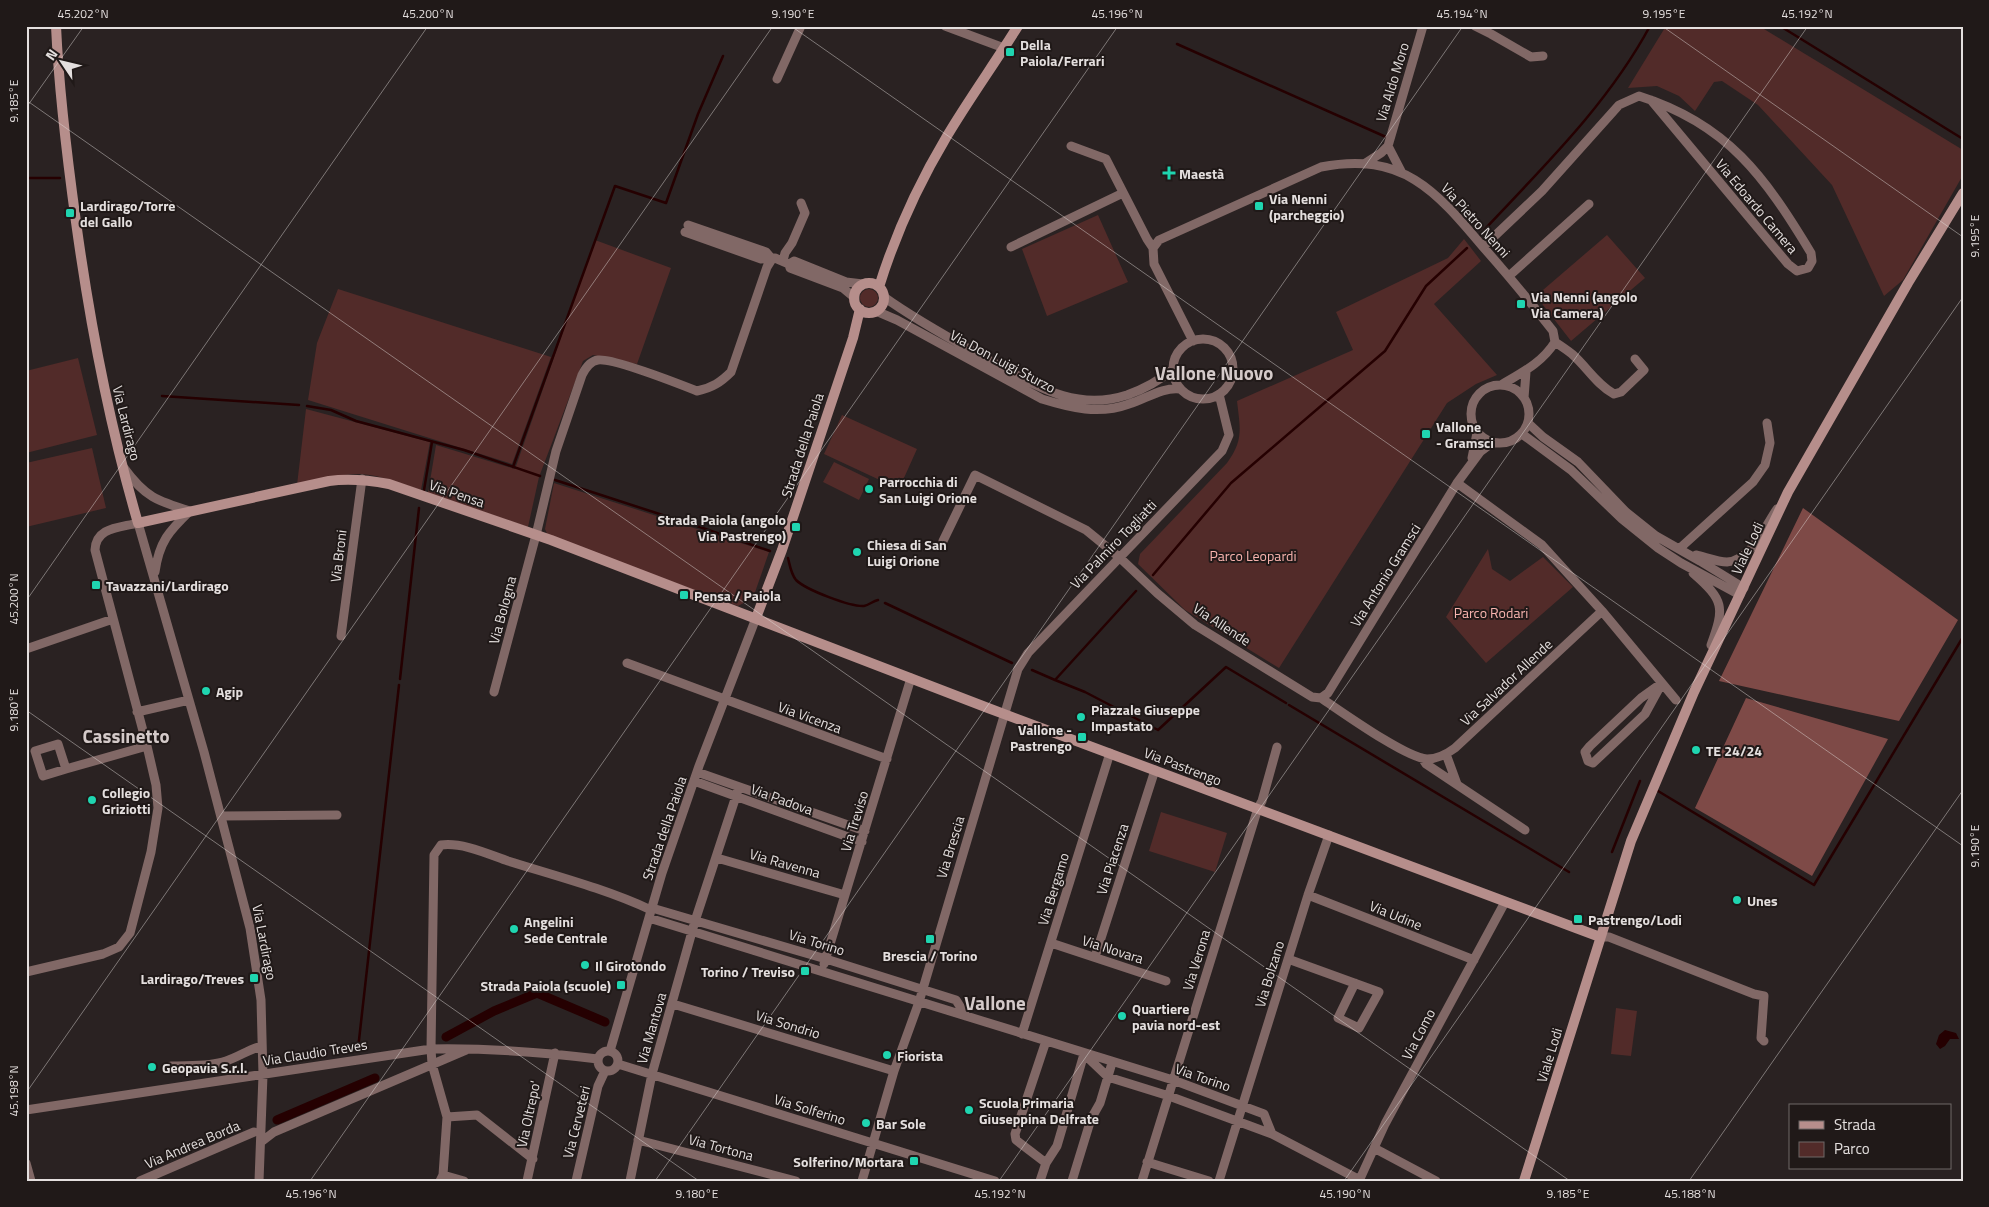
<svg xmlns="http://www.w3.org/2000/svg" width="1989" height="1207" font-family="'Titillium Web',sans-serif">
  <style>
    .green { fill: #522b29 }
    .forest { fill: #7e4a47 }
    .water { fill: #250001 }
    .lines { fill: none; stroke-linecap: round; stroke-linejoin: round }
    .stream { stroke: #250001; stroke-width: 2.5 }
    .canal { stroke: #250001; stroke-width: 9 }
    .street { stroke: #816866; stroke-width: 9 }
    .secondary { stroke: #b68e8b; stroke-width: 10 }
    .ticks { fill: none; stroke: #e4dfde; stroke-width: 1; stroke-opacity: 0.45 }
    .poi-dot { fill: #1fd5b0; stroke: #201918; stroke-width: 2 }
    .labels { text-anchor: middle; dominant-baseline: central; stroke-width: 4; stroke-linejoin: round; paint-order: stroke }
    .poi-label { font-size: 14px; font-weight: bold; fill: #e4dfde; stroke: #201918; text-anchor: start }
    .street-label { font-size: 14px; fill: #e4dfde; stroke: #201918 }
    .park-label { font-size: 14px; fill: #f9b4af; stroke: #201918 }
    .district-label { font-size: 19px; font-weight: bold; fill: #d4cac9; stroke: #201918 }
    .neatline { fill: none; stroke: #e4dfde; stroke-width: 2 }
    .ticks-label { font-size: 12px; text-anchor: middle; fill: #e4dfde }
  </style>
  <rect width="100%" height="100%" fill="#2a2222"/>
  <path class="green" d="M1666,26H1759L1963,150V175L1903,280L1884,296L1832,185L1758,105L1722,81L1714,82L1695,111L1679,96L1657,86L1628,88Z
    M1098,215L1128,282L1047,316L1022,249Z
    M1607,235L1645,278L1571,341L1536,296Z
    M1464,239L1481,261L1434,304L1497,375L1476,384L1447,403L1279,668L1185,610L1138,564L1140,554L1227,463C1244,440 1240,428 1237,401L1353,350L1336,312L1448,258Z
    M595,240L671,268L637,364L593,355L583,361L539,477L528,527L428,493L436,445L515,469Z
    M860 298a9 9 0 1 1 18 0a9 9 0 1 1-18 0Z
    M338,289L551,357L512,464L308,400L317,343Z
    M78,358L97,435L26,453V371Z
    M306,409L430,442L421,490C401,484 381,475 360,474C339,474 317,480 297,485Z
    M842,415L917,449L899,489L824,454Z
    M92,448L106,508L26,527V463Z
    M834,462L869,479L859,500L823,482Z
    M554,483L769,552L753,598L738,606L548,536L545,529Z
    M1488,549L1492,569L1510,581L1543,557L1573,587L1486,663L1446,617Z
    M1161,812L1227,833L1215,872L1149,851Z
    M1616,1008L1637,1011L1631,1056L1611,1054Z"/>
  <path class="forest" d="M1803,508L1958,620L1899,721L1719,681Z
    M1746,698L1888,739L1812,876L1695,808Z"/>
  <path class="water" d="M1945,1030L1956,1033L1959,1039H1950L1945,1046L1940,1049L1936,1044L1939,1035Z"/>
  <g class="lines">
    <path class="stream" d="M1780,26L1963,139
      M1177,44L1386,137
      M26,178H60
      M1484,230C1544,166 1608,104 1650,26
      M162,396L299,405
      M307,406L331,410L356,421L464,450L540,476
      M513,467L615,186L666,203L698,114L723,56
      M555,480L681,521
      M424,490L432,442
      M691,524L770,551
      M788,558C790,566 791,574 796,580C806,590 851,607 864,606C869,605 873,601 878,600
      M1153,575L1231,483L1385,351L1426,286L1467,248
      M885,603L1012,663
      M1032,670L1055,680L1136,591
      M400,679L419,508
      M1055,680L1085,692L1158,730L1226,667L1286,703
      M1289,705L1569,872
      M1658,791L1814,885L1963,637
      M1612,852L1640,781
      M358,1049L399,685"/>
    <path class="canal" d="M446,1037L494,1011L537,993L605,1022
      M277,1120L375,1078"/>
    <path class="street" d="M945,26L1004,48
      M1475,26L1491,34L1531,57L1543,56
      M777,79L801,26
      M1071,146L1106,159L1147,239L1153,248L1154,264L1193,341
      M1388,146L1402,173
      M1364,164L1381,153L1388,146L1423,26
      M688,225L766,252L772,259
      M685,232L761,259L775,258L789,264L790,268L843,288L855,298
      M1011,247L1123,193
      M1483,247L1542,191L1619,105L1639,96C1728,124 1765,177 1811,253L1812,261L1808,268L1797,271L1788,264L1651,100
      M1153,248L1159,240L1321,167C1403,151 1436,191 1484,248C1508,275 1531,303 1553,331L1555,342C1542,363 1521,373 1501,385
      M783,261L785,253L792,243L805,213L801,203
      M789,264L794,261L846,282L863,284
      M1509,276L1589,204
      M884,297C916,320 951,339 985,358C1031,382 1072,413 1127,395C1144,389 1159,381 1173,369
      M876,311L897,320L1042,399C1071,408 1099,415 1129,404C1146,399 1162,387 1180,389
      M1173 369a30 30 0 1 1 60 0a30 30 0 1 1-60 0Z
      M1555,342C1561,346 1567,350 1572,354C1587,367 1596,384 1614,394L1621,392L1644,370L1635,359
      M1471 414a29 29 0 1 1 58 0a29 29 0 1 1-58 0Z
      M1524,398L1526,372
      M1528,423L1543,437L1578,462L1626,512L1656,536L1700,561L1744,588
      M1522,434L1571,470L1622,519L1658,548L1681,563L1740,595
      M1472,458L1477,433
      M124,468C145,497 157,501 190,511C169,531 159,542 155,572
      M1457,483L1542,545L1602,611L1676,700
      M943,541L975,475L1086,530L1119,557L1157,593L1195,625L1312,697L1321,698C1342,712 1406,758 1427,759C1437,759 1447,754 1455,748L1602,611
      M1679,549L1753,482L1765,465L1770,443L1767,423
      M1696,555C1705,557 1718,562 1727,562C1752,560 1765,526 1777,509
      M1693,573C1724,600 1725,607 1711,645
      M341,636L362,479
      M26,649L113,619
      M627,663L887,759
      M1662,683L1645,714L1593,763L1588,761L1585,752L1590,746L1641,698Z
      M494,692L536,535L556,451L582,375C585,369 590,361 598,360C614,358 679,384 697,391C712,388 721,382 731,372L767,267L772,259
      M1321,698L1328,693L1457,483L1480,452L1492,443
      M137,712L189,700
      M1446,754L1457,784
      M1422,758L1426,764L1525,830
      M66,769L43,776L35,751L58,744L66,769L147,746
      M697,772L865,831
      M694,781L862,842
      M221,816L337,815
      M717,858L845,895
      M1308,895L1474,960
      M652,908L826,959L956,1000L966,1016
      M649,918L1173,1080L1264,1114L1272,1134
      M1600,937H1609L1754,994L1764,996L1761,1038L1764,1041
      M1051,943L1166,981
      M1095,957L1155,770
      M1288,959L1379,992L1359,1028L1338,1018L1355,983
      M824,964L911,678
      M26,972L103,954L119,947L130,933L151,852L158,808L156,785L147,746L95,550C96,527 119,528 138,523L204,752L250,928L261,1000L263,1075L259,1181
      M673,1004L894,1071
      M1022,1034L1110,753
      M1046,1041L1015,1134L1016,1140L1046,1163
      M610,1051L662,873L699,766L756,618
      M598 1061a10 10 0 1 1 20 0a10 10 0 1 1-20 0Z
      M1086,1056L1108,1077L1169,1096L1272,1134L1360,1180
      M618,1064L995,1181
      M171,1066C189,1065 209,1067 226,1061C239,1057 249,1049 262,1046
      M26,1110L431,1049C486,1048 542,1052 598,1059
      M447,1117L477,1115L533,1159
      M638,1140L796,1181
      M261,1142L274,1132L466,1050
      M1374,1148L1436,1181
      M1147,1162L1209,1181
      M26,1163L31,1181
      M443,1175L464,1181
      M140,1181L254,1132
      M440,1181L443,1175L447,1117L432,1064L431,1049L434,855L441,845C462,842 488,854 508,861C556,876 606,889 651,910
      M527,1181L555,1053
      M576,1181L598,1086L605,1071
      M630,1181L652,1074L695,921L739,787
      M862,1181L894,1071L919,1002L1018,669L1028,653L1222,451L1229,435L1219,394
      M1040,1181L1046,1163L1057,1146L1084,1054
      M1072,1181L1091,1119L1100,1103L1112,1063
      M1142,1181L1258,808L1262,801L1277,747
      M1219,1181L1308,895L1329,835
      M1359,1181L1385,1124L1505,902"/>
    <path class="secondary" d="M56,26C59,92 67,157 76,222C90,324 109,424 138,523L329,481C350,478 368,480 389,484L551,540L988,708L1600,937
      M854 298a15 15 0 1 1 30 0a15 15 0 1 1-30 0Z
      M879,287C895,235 919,183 947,136C969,99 995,63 1018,26
      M756,618L782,550L853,338L860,309
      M1524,1181L1631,841L1694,692L1788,492L1908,283L1963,193"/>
  </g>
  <path class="ticks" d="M791,26L1963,846M1662,26L1963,237M26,100L1570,1181M26,108L84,26M26,601L428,26M26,710L699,1181M26,1093L773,26M310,1181L1118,26M655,1181L1463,26M999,1181L1808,26M1344,1181L1963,297M1689,1181L1963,790"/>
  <g class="poi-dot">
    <rect x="1005" y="47" width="10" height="10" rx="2.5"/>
    <path d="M1166.5 165.5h5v5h5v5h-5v5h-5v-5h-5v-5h5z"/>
    <rect x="1254" y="201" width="10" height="10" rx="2.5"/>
    <rect x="65" y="208" width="10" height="10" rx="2.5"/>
    <rect x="1516" y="299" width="10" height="10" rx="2.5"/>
    <rect x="1421" y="429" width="10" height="10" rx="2.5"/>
    <circle cx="869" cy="489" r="5"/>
    <rect x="791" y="522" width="10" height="10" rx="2.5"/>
    <circle cx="857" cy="552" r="5"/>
    <rect x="91" y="580" width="10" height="10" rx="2.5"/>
    <rect x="679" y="590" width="10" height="10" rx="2.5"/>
    <circle cx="206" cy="691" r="5"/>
    <circle cx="1081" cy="717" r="5"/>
    <rect x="1077" y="732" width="10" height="10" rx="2.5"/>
    <circle cx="1696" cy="750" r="5"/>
    <circle cx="92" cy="800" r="5"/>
    <circle cx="1737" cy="900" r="5"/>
    <rect x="1573" y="914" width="10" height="10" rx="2.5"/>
    <circle cx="514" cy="929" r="5"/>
    <rect x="925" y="934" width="10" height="10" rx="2.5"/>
    <circle cx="585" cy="965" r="5"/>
    <rect x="800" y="966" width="10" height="10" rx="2.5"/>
    <rect x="249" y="973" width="10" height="10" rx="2.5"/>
    <rect x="616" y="980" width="10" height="10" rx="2.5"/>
    <circle cx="1122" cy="1016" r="5"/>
    <circle cx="887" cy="1055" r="5"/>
    <circle cx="152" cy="1067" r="5"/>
    <circle cx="969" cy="1110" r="5"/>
    <circle cx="866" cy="1123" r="5"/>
    <rect x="909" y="1156" width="10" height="10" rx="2.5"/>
  </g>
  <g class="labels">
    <g class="poi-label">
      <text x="1020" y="44">Della<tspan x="1020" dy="16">Paiola/Ferrari</tspan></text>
      <text x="1179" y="173">Maestà</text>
      <text x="1269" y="198">Via Nenni<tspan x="1269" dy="16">(parcheggio)</tspan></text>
      <text x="80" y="205">Lardirago/Torre<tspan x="80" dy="16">del Gallo</tspan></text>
      <text x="1531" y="296">Via Nenni (angolo<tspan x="1531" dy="16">Via Camera)</tspan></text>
      <text x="1436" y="426">Vallone<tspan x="1436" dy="16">- Gramsci</tspan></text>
      <text x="879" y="481">Parrocchia di<tspan x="879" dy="16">San Luigi Orione</tspan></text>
      <text x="786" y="519" text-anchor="end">Strada Paiola (angolo<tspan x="786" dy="16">Via Pastrengo)</tspan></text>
      <text x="867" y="544">Chiesa di San<tspan x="867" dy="16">Luigi Orione</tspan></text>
      <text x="106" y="585">Tavazzani/Lardirago</text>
      <text x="694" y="595">Pensa / Paiola</text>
      <text x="216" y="691">Agip</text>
      <text x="1091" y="709">Piazzale Giuseppe<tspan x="1091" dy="16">Impastato</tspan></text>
      <text x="1072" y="729" text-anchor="end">Vallone -<tspan x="1072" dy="16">Pastrengo</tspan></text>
      <text x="1706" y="750">TE 24/24</text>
      <text x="102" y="792">Collegio<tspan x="102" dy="16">Griziotti</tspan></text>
      <text x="1747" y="900">Unes</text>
      <text x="1588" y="919">Pastrengo/Lodi</text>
      <text x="524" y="921">Angelini<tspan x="524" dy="16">Sede Centrale</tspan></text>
      <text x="930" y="955" text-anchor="middle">Brescia / Torino</text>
      <text x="595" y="965">Il Girotondo</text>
      <text x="795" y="971" text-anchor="end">Torino / Treviso</text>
      <text x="244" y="978" text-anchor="end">Lardirago/Treves</text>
      <text x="611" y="985" text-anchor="end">Strada Paiola (scuole)</text>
      <text x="1132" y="1008">Quartiere<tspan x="1132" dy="16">pavia nord-est</tspan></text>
      <text x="897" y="1055">Fiorista</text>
      <text x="162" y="1067">Geopavia S.r.l.</text>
      <text x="979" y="1102">Scuola Primaria<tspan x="979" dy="16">Giuseppina Delfrate</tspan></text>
      <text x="876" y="1123">Bar Sole</text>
      <text x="904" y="1161" text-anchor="end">Solferino/Mortara</text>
    </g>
    <g class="street-label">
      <text transform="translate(1392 82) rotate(-73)">Via Aldo Moro</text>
      <text transform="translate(1757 206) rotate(50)">Via Edoardo Camera</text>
      <text transform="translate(1476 220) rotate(48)">Via Pietro Nenni</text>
      <text transform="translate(1003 361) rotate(28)">Via Don Luigi Sturzo</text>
      <text transform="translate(127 423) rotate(76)">Via Lardirago</text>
      <text transform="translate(802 445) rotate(-72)">Strada della Paiola</text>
      <text transform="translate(457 493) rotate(19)">Via Pensa</text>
      <text transform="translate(1113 544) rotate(-46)">Via Palmiro Togliatti</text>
      <text transform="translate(1747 548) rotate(-65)">Viale Lodi</text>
      <text transform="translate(338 556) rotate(-83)">Via Broni</text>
      <text transform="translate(1385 575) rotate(-58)">Via Antonio Gramsci</text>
      <text transform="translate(502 610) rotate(-75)">Via Bologna</text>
      <text transform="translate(1222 624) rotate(33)">Via Allende</text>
      <text transform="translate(1506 682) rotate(-43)">Via Salvador Allende</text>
      <text transform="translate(810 717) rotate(20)">Via Vicenza</text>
      <text transform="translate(1183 766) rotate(21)">Via Pastrengo</text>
      <text transform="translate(782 799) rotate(20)">Via Padova</text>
      <text transform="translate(854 821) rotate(-73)">Via Treviso</text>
      <text transform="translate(664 828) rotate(-71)">Strada della Paiola</text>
      <text transform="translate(950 847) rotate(-73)">Via Brescia</text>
      <text transform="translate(1112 859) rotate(-72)">Via Piacenza</text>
      <text transform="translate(785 863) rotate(16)">Via Ravenna</text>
      <text transform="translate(1053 889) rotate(-73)">Via Bergamo</text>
      <text transform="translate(1396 915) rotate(22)">Via Udine</text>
      <text transform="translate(265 942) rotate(79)">Via Lardirago</text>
      <text transform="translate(817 942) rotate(17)">Via Torino</text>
      <text transform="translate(1113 949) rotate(18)">Via Novara</text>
      <text transform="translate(1196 960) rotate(-73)">Via Verona</text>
      <text transform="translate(1269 974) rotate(-73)">Via Bolzano</text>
      <text transform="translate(788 1024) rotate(17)">Via Sondrio</text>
      <text transform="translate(651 1028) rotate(-74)">Via Mantova</text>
      <text transform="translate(1418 1034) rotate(-62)">Via Como</text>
      <text transform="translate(315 1052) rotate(-9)">Via Claudio Treves</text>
      <text transform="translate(1549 1055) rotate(-73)">Viale Lodi</text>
      <text transform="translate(1203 1077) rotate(19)">Via Torino</text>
      <text transform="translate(810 1109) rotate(17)">Via Solferino</text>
      <text transform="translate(528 1114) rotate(-78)">Via Oltrepo'</text>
      <text transform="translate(576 1122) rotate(-76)">Via Cerveteri</text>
      <text transform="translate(192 1144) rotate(-23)">Via Andrea Borda</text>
      <text transform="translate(721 1147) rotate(15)">Via Tortona</text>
    </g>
    <g class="park-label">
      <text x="1253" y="555">Parco Leopardi</text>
      <text x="1491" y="612">Parco Rodari</text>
    </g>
    <g class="district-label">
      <text x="1214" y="372">Vallone Nuovo</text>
      <text x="126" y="735">Cassinetto</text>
      <text x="995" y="1002">Vallone</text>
    </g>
  </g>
  <rect width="1989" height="1207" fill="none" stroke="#201918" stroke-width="55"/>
  <rect x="1789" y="1104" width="162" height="65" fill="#201918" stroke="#6e6867"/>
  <rect x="1799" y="1121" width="25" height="8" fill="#b68e8b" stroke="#6e6867"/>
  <text x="1834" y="1130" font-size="15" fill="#e4dfde">Strada</text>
  <rect x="1799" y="1142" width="25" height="15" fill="#522b29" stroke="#6e6867"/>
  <text x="1834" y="1154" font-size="15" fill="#e4dfde">Parco</text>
  <g transform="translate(62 62) rotate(305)" stroke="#201918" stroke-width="4" paint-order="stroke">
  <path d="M0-4L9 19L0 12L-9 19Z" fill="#e4dfde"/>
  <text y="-8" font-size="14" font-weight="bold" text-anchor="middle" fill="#e4dfde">N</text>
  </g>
  <rect x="28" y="28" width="1934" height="1152" class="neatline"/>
  <g class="ticks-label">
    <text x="83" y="18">45.202°N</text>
    <text x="428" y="18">45.200°N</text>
    <text x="793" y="18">9.190°E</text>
    <text x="1117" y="18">45.196°N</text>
    <text x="1462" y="18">45.194°N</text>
    <text x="1664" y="18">9.195°E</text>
    <text x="1807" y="18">45.192°N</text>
    <text transform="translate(14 101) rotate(-90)" y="4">9.185°E</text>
    <text transform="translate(1975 236) rotate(-90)" y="4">9.195°E</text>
    <text transform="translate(14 599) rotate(-90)" y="4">45.200°N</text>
    <text transform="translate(14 710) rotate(-90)" y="4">9.180°E</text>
    <text transform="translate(1975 846) rotate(-90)" y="4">9.190°E</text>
    <text transform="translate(14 1091) rotate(-90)" y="4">45.198°N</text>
    <text x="311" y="1198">45.196°N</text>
    <text x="697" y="1198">9.180°E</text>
    <text x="1000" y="1198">45.192°N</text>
    <text x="1345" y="1198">45.190°N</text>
    <text x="1568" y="1198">9.185°E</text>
    <text x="1690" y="1198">45.188°N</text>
  </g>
</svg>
